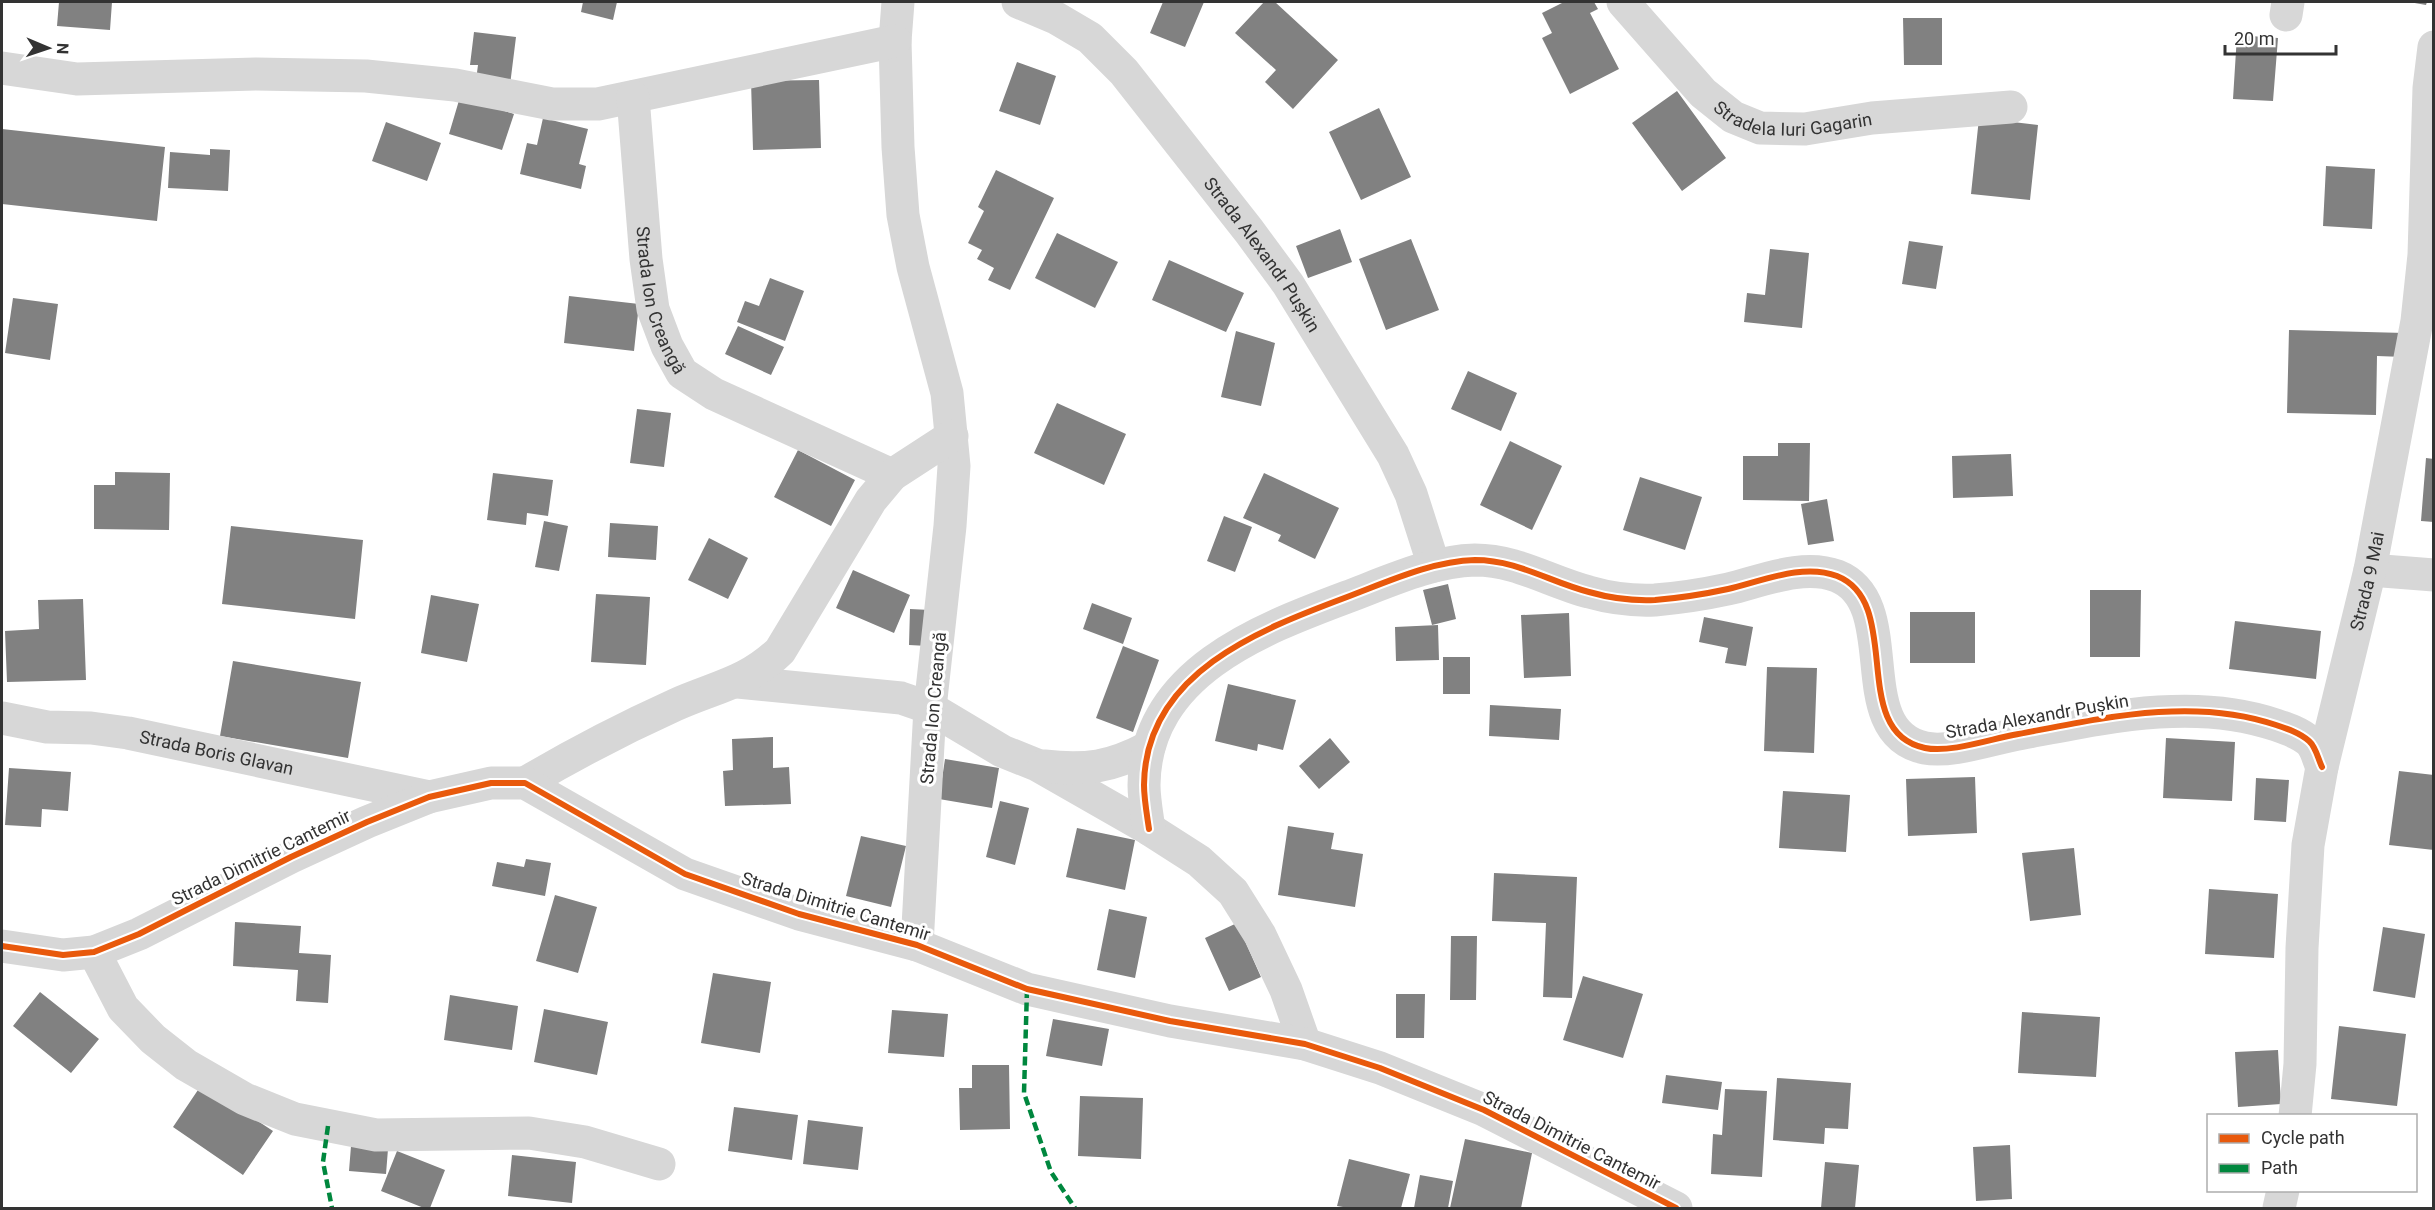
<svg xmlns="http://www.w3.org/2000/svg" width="2435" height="1210" font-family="Roboto,sans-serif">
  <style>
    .building { fill: #818181 }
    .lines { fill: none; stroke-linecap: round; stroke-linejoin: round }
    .street { stroke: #d7d7d7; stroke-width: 33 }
    .quiet { stroke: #00873e; stroke-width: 4.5; stroke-dasharray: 9 4.5; stroke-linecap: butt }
    .cycleway-casing { stroke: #fff; stroke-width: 10 }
    .cycleway { stroke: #e8590c; stroke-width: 6 }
    .labels { text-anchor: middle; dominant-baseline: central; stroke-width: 6; stroke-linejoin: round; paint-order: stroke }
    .street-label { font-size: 18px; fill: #333; stroke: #fff }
  </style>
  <rect width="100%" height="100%" fill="#fff"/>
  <path class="building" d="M59,2H112L110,30L57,26Z
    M583,2H617L613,20L581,12Z
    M1163,2H1204L1185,47L1150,33Z
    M1264,2H1275L1338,60L1293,109L1265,82L1276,70L1235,33Z
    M1564,2H1594L1598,9L1590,13L1619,69L1570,94L1542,38L1552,33L1542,13Z
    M2409,2H2427L2426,5Z
    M1903,18H1942V65H1904Z
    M474,32L516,37L510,85L476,80L478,65H470Z
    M2237,35L2278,38L2273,101L2233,99Z
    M1017,62L1056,76L1040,125L999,111Z
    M819,80L821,148L753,150L751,81Z
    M1677,91L1726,158L1682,191L1632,123Z
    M460,97L514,114L502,150L449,134Z
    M1379,108L1411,177L1361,200L1329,132Z
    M543,118L588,129L579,164L586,166L581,189L520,174L527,143L537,145Z
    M1979,118L2038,125L2030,200L1971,194Z
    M386,122L441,143L427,181L372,161Z
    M2,129L165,147L157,221L2,204Z
    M210,149L230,150L228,191L168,188L170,152L210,155Z
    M2326,166L2375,169L2372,229L2323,226Z
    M996,170L1054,198L1010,290L988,280L994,268L977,259L982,250L968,243L984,211L978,207Z
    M1340,229L1352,262L1308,278L1296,246Z
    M1057,233L1118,262L1095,308L1035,278Z
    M1411,239L1439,310L1386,330L1359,259Z
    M1909,241L1943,246L1936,289L1902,284Z
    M1770,249L1809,253L1802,328L1744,322L1747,293L1765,295Z
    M1169,260L1244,293L1226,332L1152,300Z
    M770,278L804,291L785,341L737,322L745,301L759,306Z
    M569,296L639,304L634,351L564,343Z
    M13,298L58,304L50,360L5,353Z
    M738,326L784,347L771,375L725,354Z
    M2289,330L2405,333L2404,357L2377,356L2376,415L2287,413Z
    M1236,331L1275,343L1261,406L1221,397Z
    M1468,371L1517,393L1501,431L1451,409Z
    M1057,403L1126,434L1104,485L1034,453Z
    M637,409L671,413L664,467L630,463Z
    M1510,441L1562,466L1532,530L1480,505Z
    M1778,443H1810L1809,501L1743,500V456H1778Z
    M798,450L855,480L831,526L774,497Z
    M2011,454L2013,496L1953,498L1952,456Z
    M2426,458L2434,459V522L2421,521Z
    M115,472L170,473L169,530L94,529V485H115Z
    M493,473L553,480L548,516L527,513L526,525L487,520Z
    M1264,473L1339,508L1315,559L1278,541L1281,535L1243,518Z
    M1640,477L1702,497L1685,550L1623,530Z
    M1827,499L1834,541L1808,545L1801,504Z
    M1224,516L1252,527L1235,572L1207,561Z
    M544,521L568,526L559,571L535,567Z
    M610,523L658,526L656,560L608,557Z
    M231,526L363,540L355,619L222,604Z
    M709,538L748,558L728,599L688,580Z
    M853,570L910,595L894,633L836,608Z
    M1448,584L1456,619L1432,625L1423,590Z
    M2090,590H2141L2140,657H2090Z
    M596,594L650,597L646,665L591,662Z
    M431,595L479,604L467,662L421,653Z
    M83,599L86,680L7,682L5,631L39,629L38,600Z
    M1092,603L1132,618L1123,644L1083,629Z
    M910,609L930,610L928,646L909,645Z
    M1910,612H1975V663H1910Z
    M1569,613L1571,676L1524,678L1521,615Z
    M1704,617L1753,627L1746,666L1725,663L1728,648L1699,642Z
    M2235,621L2321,631L2316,679L2229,669Z
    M1438,625L1439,660L1396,661L1395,627Z
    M1123,646L1159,660L1133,732L1096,718Z
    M1443,657H1470V694H1443Z
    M233,661L361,682L348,758L220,736Z
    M1767,667L1817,668L1814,753L1764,751Z
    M1228,684L1296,700L1283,750L1258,744L1257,751L1215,741Z
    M1490,705L1561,709L1559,740L1489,736Z
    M773,737V768L789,767L791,804L725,806L723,771L733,770L732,739Z
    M1330,738L1350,762L1319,789L1299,766Z
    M2166,738L2235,742L2232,801L2163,798Z
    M945,759L999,768L992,808L939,799Z
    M9,768L71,772L68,811L42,809L41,827L5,825Z
    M2399,771L2434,775V850L2389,845Z
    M1975,777L1977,833L1908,836L1906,779Z
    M2256,778L2289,780L2286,822L2254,820Z
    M1783,791L1850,795L1846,852L1779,848Z
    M1000,801L1029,808L1015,865L986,857Z
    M1288,826L1334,833L1331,849L1363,854L1355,907L1278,895Z
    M1077,828L1135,840L1125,890L1066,877Z
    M861,836L906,846L891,907L846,896Z
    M2074,848L2081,915L2030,921L2022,853Z
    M526,859L551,863L545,896L492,886L497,862L524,867Z
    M1494,873L1577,877L1572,998L1543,997L1546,923L1492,921Z
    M2209,889L2278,894L2274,958L2205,954Z
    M555,895L597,907L578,973L536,961Z
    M1109,909L1147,917L1135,978L1097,970Z
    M235,922L301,926L299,953L331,955L328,1003L296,1001L298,970L233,966Z
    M1237,923L1261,977L1229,991L1205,938Z
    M2383,927L2425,934L2415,998L2373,991Z
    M1451,936H1477L1476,1000H1450Z
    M713,973L771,982L760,1053L701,1043Z
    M1583,976L1643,994L1623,1058L1563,1040Z
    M40,992L99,1039L71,1073L13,1026Z
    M1396,994H1425L1424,1038H1396Z
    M450,995L518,1006L512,1050L444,1040Z
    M544,1009L608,1022L597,1075L534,1062Z
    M892,1010L948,1014L944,1057L888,1053Z
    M2022,1012L2100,1017L2096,1077L2018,1073Z
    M1053,1019L1109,1029L1102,1066L1046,1056Z
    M2339,1026L2406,1034L2397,1106L2331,1099Z
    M2278,1050L2281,1104L2238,1107L2235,1052Z
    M972,1065H1009L1010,1129L960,1130L959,1088H972Z
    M1666,1075L1722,1082L1718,1110L1662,1103Z
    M1777,1078L1851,1083L1848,1129L1825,1128L1824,1144L1773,1140Z
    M202,1084L273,1131L243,1175L173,1127Z
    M1725,1089L1767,1091L1762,1177L1711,1174L1713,1134L1722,1135Z
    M1080,1096L1143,1098L1141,1159L1078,1156Z
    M734,1107L798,1115L792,1160L728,1151Z
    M808,1120L863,1127L858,1170L803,1164Z
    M1465,1139L1532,1153L1521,1208H1450Z
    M2010,1145L2012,1199L1976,1201L1973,1147Z
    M351,1146L388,1149L386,1174L349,1171Z
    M397,1151L445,1170L430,1208H424L381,1191Z
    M512,1155L576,1162L572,1203L508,1196Z
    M1349,1159L1410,1174L1401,1208H1349L1337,1206Z
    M1825,1162L1859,1165L1855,1208H1821Z
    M1420,1175L1453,1181L1448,1208H1414Z"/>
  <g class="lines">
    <g class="street">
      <path d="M898,2L895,41L898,147L903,215L913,267L947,393L954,466L950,526L930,708L917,945"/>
      <path id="s1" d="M1018,2L1056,18L1090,38L1124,72L1249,231L1288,284L1393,455L1411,494L1434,566"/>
      <path id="s2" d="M1623,2L1703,93L1733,117L1760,128L1805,129L1872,118L2011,107"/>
      <path d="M2286,15L2288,2"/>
      <path d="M2,68L77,79L256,74L366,76L455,85L552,104H598L895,41"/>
      <path id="s3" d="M633,97L646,259L653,309L667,346L682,373L714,394L892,475"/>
      <path d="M2370,570L2434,575"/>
      <path d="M738,682L901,698L930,708L1002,751L1037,765L1149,829L1199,861L1233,892L1260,935L1286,990L1305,1044"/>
      <path id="s4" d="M2,718L47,727L91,728L128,733L429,797"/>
      <path d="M1044,766C1086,771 1111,767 1149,747"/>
      <path d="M525,783C574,754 624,728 675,705C715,687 747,683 780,651L871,500L892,475L952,436"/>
      <path d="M1149,829C1147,815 1144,799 1144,785C1145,673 1259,630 1347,597C1387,582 1432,561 1475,560C1517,560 1550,582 1589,592C1610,598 1633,601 1655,600C1679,598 1705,594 1728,589C1762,581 1803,563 1837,576C1905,603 1847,732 1925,748C1949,753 1988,740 2013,735C2099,719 2191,696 2276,725C2288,729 2300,733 2309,741C2316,747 2318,759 2322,767"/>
      <path d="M2,946L63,955L94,952L139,934L291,857L367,822L429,797L491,783H525L685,874L799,914L917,945L1027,989L1170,1021L1305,1044L1380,1068L1484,1110L1676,1208"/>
      <path d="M94,952L123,1008L153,1039L186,1065L245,1099L295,1119L376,1135L529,1133L585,1142L659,1164"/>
      <path id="s5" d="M2295,1116L2300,1064L2302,948L2308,845L2322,767L2370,570L2417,321L2424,255L2429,88L2434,47"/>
      <path d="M2279,1208L2283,1190"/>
    </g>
    <path class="quiet" d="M1027,989L1024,1093L1051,1172L1075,1208
      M328,1126L323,1162L332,1208"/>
    <g class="cycleway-casing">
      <path id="cycleway" d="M1149,829C1147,815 1144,799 1144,785C1145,673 1259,630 1347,597C1387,582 1432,561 1475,560C1517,560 1550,582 1589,592C1610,598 1633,601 1655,600C1679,598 1705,594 1728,589C1762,581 1803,563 1837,576C1905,603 1847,732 1925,748C1949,753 1988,740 2013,735C2099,719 2191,696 2276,725C2288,729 2300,733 2309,741C2316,747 2318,759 2322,767
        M2,946L63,955L94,952L139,934L291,857L367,822L429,797L491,783H525L685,874L799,914L917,945L1027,989L1170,1021L1305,1044L1380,1068L1484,1110L1676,1208"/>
    </g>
    <use href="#cycleway" class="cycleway"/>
  </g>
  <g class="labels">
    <g class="street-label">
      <text stroke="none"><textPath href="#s2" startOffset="220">Stradela Iuri Gagarin</textPath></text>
      <text stroke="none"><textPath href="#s1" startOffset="358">Strada Alexandr Pușkin</textPath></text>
      <text stroke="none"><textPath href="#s3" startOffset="206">Strada Ion Creangă</textPath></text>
      <text stroke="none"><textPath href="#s5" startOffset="542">Strada 9 Mai</textPath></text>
      <text transform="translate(933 708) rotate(-85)">Strada Ion Creangă</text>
      <text transform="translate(2037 716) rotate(-10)">Strada Alexandr Pușkin</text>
      <text stroke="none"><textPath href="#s4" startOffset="218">Strada Boris Glavan</textPath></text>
      <text transform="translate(261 857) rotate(-26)">Strada Dimitrie Cantemir</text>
      <text transform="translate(836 906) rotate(17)">Strada Dimitrie Cantemir</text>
      <text transform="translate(1572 1140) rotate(27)">Strada Dimitrie Cantemir</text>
    </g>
  </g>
  <rect width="2435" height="1210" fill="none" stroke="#333333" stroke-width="6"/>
  <rect x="2207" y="1114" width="210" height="78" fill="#ffffff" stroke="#adadad" stroke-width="1.5"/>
  <rect x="2219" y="1134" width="30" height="9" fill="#e8590c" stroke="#adadad" stroke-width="1.5"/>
  <text x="2261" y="1144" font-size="18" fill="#333333">Cycle path</text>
  <rect x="2219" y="1164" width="30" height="9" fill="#00873e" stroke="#adadad" stroke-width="1.5"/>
  <text x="2261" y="1174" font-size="18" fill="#333333">Path</text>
  <g transform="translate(48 48) rotate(92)" stroke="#ffffff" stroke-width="4.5" paint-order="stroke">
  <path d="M0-4.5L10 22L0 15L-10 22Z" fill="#333333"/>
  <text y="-9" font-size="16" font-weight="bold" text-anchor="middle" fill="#333333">N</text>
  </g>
  <path d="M2225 45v9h111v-9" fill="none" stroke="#333333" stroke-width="3"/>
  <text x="2234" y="45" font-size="18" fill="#333333" stroke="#ffffff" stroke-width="4.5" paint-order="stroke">20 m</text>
</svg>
